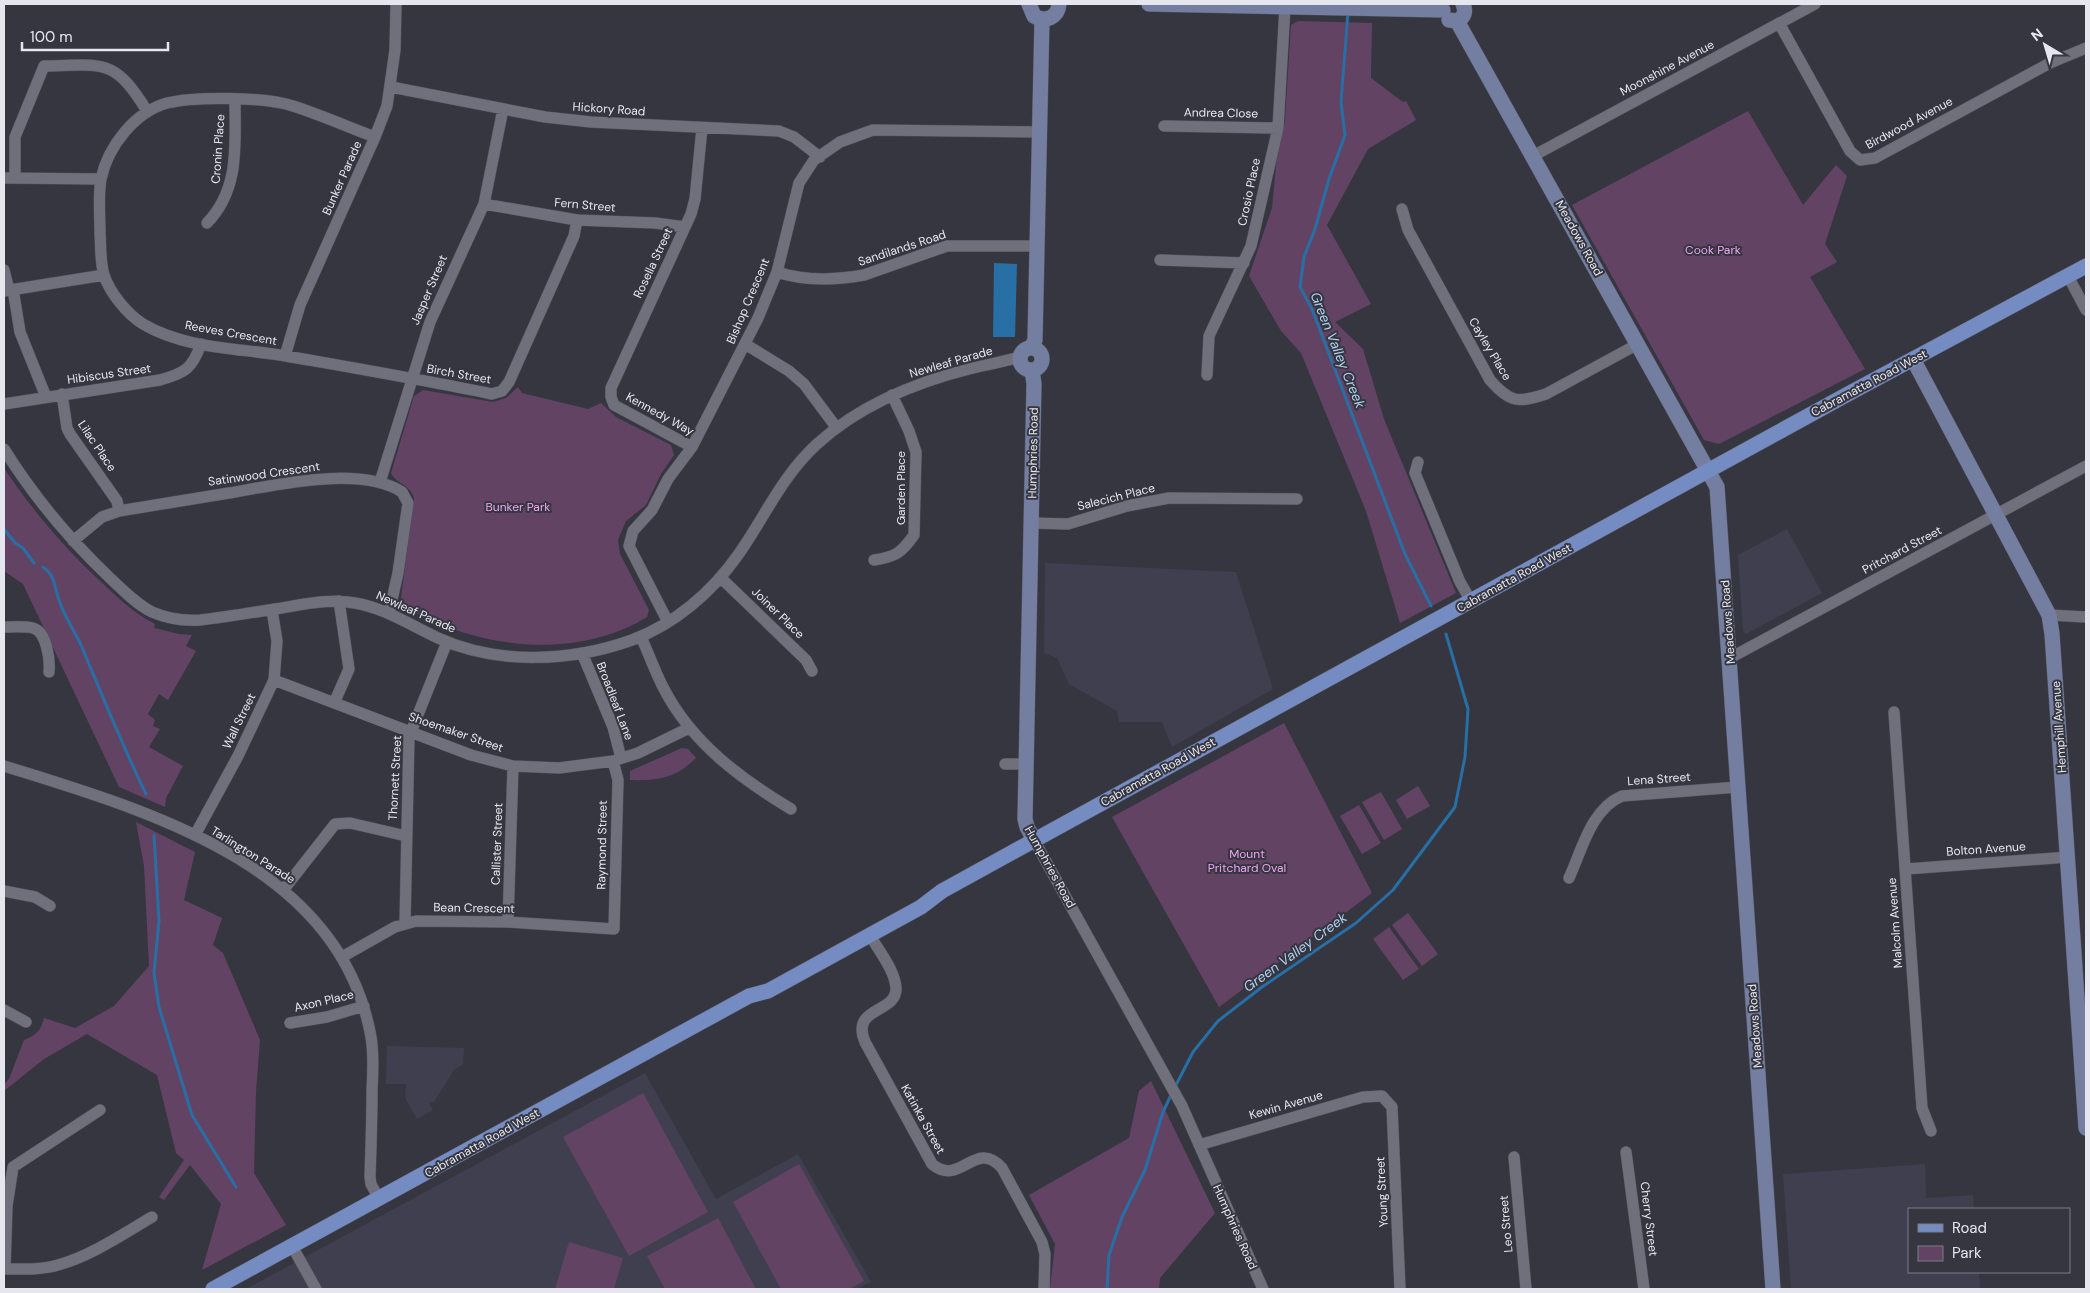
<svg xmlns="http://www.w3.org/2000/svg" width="2090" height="1293" font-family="'DM Sans',sans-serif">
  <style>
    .built { fill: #3f3f50 }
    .green { fill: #634364 }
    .water { fill: #276fa4 }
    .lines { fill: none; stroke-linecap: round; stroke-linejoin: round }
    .stream { stroke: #276fa4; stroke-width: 3 }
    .street-casing { stroke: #51525b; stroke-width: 12 }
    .secondary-casing { stroke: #51525b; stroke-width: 16 }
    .primary-casing { stroke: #51525b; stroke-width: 16 }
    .street { stroke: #70707d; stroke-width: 11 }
    .secondary { stroke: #737ea0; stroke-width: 15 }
    .primary { stroke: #758cc2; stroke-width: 15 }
    .labels { text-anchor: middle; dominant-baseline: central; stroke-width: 4; stroke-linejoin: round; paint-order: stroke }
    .street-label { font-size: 12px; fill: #e6e7ee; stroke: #363641 }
    .park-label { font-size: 12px; fill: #f2a3f4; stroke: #363641 }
    .water-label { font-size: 14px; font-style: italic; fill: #aed1ef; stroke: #363641 }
  </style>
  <rect width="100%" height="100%" fill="#363641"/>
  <path class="built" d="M1787,529L1822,593L1746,634L1743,631L1738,555Z
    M1045,563L1236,572L1273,689L1172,747L1162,722H1119L1117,711L1069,684L1057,658L1044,653Z
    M387,1046L464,1048L463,1064L454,1070L434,1102H429L433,1110L417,1119L405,1098L406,1084H386Z
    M645,1073L716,1199L798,1154L871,1282L856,1289H246Z
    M1925,1164L1926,1198L1973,1195L1974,1209H1909V1272H1979L1980,1289H1791L1783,1174Z"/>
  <path class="green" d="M1298,21L1372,23L1371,78L1403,102L1406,101L1416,120L1368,149L1327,225L1371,304L1335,322L1363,349L1384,419L1456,593L1400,623L1366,511L1301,353L1281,331L1249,276L1272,208L1277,155L1285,120L1291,25Z
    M1748,111L1803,205L1836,165L1847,176L1825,244L1837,262L1810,277L1865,369L1719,444L1704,440L1572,205Z
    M518,387L522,393L588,409L601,403L616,417L671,445L674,455L661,474L646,505L626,521L618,540L620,554L649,610L647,617C585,655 503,651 438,623C425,618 407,611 401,598L414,498C410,484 397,485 391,473L414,396L423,390L493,402L506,398Z
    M4,468C32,510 62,545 98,579C116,596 133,613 155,624L154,628L179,634L192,635L186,646L196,651L168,700L159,694L148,714L155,720L153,726L160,729L149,747L183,766L166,798L165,807L119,787L23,584L4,571Z
    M1284,723L1372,893L1219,1007L1112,817Z
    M682,748L688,749L696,758C676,778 658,781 630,780V771Z
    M1418,786L1430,806L1407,819L1396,800Z
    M1381,792L1402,829L1384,840L1362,802Z
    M1359,805L1381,843L1362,854L1340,816Z
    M136,822L195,852L184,900L222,918L213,945L223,953L260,1040L256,1092L254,1173L286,1225L202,1270L221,1204L190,1165L164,1200L159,1197L184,1160L176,1153L157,1075L87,1034L44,1059L4,1091V1084L9,1079L24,1040C36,1035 41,1031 44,1018L75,1028L114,1006L149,966L144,866Z
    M1408,913L1438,954L1422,966L1392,925Z
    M1389,927L1419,969L1403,980L1373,939Z
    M1151,1081L1215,1213L1160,1278L1159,1289H1050L1055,1244L1029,1195L1129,1138L1139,1091Z
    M643,1093L708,1212L629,1256L563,1137Z
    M799,1164L864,1281L849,1289H781L733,1202Z
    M718,1218L756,1289H665L647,1256Z
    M569,1242L623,1258L614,1289H555Z"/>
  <path class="water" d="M994,263L1017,264L1015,337H993Z"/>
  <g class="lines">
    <path class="stream" d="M1348,12L1341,102L1345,135L1329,179L1315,229L1304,257L1300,287L1312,309L1405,554L1431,606
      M4,529L15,543L23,548L34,563
      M43,567C56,576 54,587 59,600C64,616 74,630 81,645C102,695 122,745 146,794
      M154,835L159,921L154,973L159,1007L192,1115L236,1187
      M1175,1087L1193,1052L1218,1021L1262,987L1356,923L1393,890L1455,807L1465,757L1468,709L1446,634
      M1107,1289L1109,1255L1122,1217L1145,1170L1163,1112L1171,1095"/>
    <g class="street-casing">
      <path id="street" d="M1779,23L1850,151L1860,160L1875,158L2050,63L2086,48
        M391,87L545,117L591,122L779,131L794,137L820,157
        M1164,126L1278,128
        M375,137C348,127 321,115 293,106C264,97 196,96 167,103C135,112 108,146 101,179C98,195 100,216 100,233C101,247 100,262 104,275C110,293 127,314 143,324C185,349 239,348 286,356C354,368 424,380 492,394L502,391L509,382L574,236L577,220
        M1533,156L1815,4
        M4,178L101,179
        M15,178V137L44,66C103,65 114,57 147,111
        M484,204L577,220L655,223L685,227
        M1402,209L1408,230L1490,380C1510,403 1518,403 1546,394L1638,344
        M207,223C240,189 235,145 235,100
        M1160,260L1244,263
        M4,270L9,290
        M777,272C804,281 836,280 864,275L947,246H1037
        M2068,276L2086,310
        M13,289L20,332L46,397
        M4,291L104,275
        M745,344L789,371L804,384L836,427
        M285,356L300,305L375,137L387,106L395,50L396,4
        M1207,375L1209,336L1251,246L1278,128L1285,7
        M62,394L67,428L70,434L117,501L119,511
        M4,404L160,380C185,373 192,369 201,344
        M692,447L614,405L611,397V388L691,214L695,199L702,128
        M4,449C34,497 69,539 110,578C123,590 136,604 152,612C168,619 183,621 200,620C225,617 250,613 275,609C301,605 329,598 355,603C385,608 410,625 438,638C497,665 571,662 632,640C675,624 712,592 738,555C765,517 781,477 817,444C861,404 916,382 973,368C988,364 1004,362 1019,357
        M1418,462L1415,473L1460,582L1471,601
        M380,482L430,322L484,204L503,109
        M1031,523L1068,524L1127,506L1169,498L1297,499
        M73,541L102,517L119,511C156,505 192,499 229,493C276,485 360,465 402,492L408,503L398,573L389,613
        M874,560C896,557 902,552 914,535L916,452L909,431L892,395
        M721,578L806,660L812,671
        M2049,615L2086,617
        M668,622L629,546L633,531L652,510L668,479L692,447L758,318L777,272L799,183L814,160L840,142L873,130L1040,132
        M4,627C13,627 24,626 33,628C47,632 50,660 49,672
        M641,637C649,654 655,672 664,689C692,743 741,779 791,809
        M582,653L613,727L621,758
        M1730,658L2086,466
        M274,680L471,755L513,766L559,768L613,761L638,753L689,728
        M335,701L349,669L339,601
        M1894,712L1922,1108L1931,1131
        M1005,764H1026
        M4,766C148,811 340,864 371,1037C374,1055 373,1073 372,1090C372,1119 371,1148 370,1177L371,1184L379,1199
        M195,835L238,756L274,680L277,641L272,610
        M1034,840L1182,1106L1263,1289
        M1906,869L2068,857
        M1569,878C1582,850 1591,809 1622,796L1738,787
        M284,889L335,824L350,823L406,836
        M4,891L35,897L50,906
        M508,922L513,766
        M405,923L409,737L447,642
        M870,935C878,950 895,970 896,988C897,1014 850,1006 865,1042L932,1164C960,1188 975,1138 1002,1168L1042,1242L1045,1254L1044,1289
        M342,957L395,927L416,921L508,922L614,929L618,780L613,761
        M4,1010L26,1022
        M290,1023L327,1017L364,1006
        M1199,1145L1363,1097L1382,1096L1392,1107L1400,1289
        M1626,1152L1644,1289
        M1514,1157L1526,1289
        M292,1246L316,1289
        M4,1269C22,1269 41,1270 58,1265C91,1256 123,1234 152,1217
        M5,1269L7,1206L13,1167L100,1110"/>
    </g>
    <g class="secondary-casing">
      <path id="secondary" d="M1029,4L1034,16C1046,23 1058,17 1059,4
        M1149,4L1443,10
        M1449,20L1457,21C1465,17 1466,11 1463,4
        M1457,21L1717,487L1773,1289
        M1020 359a11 11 0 1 1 22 0a11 11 0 1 1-22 0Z
        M1031,348L1035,340L1042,19
        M1913,359L2049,615L2052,634L2086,1128
        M1032,370L1034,384L1025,819L1027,827L1034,840"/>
    </g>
    <g class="primary-casing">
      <path id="primary" d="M213,1289L749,996L768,991L921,907L942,891L1011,853L1848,394L2086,266"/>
    </g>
    <use href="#street" class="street"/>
    <use href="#secondary" class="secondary"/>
    <use href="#primary" class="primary"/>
  </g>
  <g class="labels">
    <g class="street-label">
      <text transform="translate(1667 68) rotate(-28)">Moonshine Avenue</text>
      <text transform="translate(609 109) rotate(4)">Hickory Road</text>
      <text transform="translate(1221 113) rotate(1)">Andrea Close</text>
      <text transform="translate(1909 123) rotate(-28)">Birdwood Avenue</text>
      <text transform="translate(218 149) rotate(-86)">Cronin Place</text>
      <text transform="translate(342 178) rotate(-66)">Bunker Parade</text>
      <text transform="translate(1249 192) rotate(-78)">Crosio Place</text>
      <text transform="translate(585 205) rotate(5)">Fern Street</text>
      <text transform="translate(1579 238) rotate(61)">Meadows Road</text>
      <text transform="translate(902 248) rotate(-18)">Sandilands Road</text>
      <text transform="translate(653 263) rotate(-65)">Rosella Street</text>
      <text transform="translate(429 290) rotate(-67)">Jasper Street</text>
      <text transform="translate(748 301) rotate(-67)">Bishop Crescent</text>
      <text transform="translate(231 333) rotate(10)">Reeves Crescent</text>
      <text transform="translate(1490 349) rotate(59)">Cayley Place</text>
      <text transform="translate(951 362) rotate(-16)">Newleaf Parade</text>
      <text transform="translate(109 374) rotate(-8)">Hibiscus Street</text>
      <text transform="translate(459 374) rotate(10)">Birch Street</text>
      <text transform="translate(1869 383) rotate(-28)">Cabramatta Road West</text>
      <text transform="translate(660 414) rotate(29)">Kennedy Way</text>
      <text transform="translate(97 446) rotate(56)">Lilac Place</text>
      <text transform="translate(1033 453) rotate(-89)">Humphries Road</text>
      <text transform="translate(264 474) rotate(-8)">Satinwood Crescent</text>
      <text transform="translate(901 488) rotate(-90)">Garden Place</text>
      <text transform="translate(1116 497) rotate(-14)">Salecich Place</text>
      <text transform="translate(1902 550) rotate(-28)">Pritchard Street</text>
      <text transform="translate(1514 578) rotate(-29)">Cabramatta Road West</text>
      <text transform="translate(416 612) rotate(24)">Newleaf Parade</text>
      <text transform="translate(778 613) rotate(44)">Joiner Place</text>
      <text transform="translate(1728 622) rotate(-94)">Meadows Road</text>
      <text transform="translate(615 701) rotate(69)">Broadleaf Lane</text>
      <text transform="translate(239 721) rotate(-64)">Wall Street</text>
      <text transform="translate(2059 727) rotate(-94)">Hemphill Avenue</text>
      <text transform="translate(456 732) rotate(19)">Shoemaker Street</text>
      <text transform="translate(1158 772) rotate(-29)">Cabramatta Road West</text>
      <text transform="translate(395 778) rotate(-87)">Thornett Street</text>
      <text transform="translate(1659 779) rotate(-4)">Lena Street</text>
      <text transform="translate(497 844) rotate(-88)">Callister Street</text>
      <text transform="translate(602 845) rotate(-89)">Raymond Street</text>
      <text transform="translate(1986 849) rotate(-4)">Bolton Avenue</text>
      <text transform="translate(253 855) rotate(32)">Tarlington Parade</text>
      <text transform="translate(1050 867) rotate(61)">Humphries Road</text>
      <text transform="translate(474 908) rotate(1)">Bean Crescent</text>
      <text transform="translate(1895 923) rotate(-94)">Malcolm Avenue</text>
      <text transform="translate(324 1001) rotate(-13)">Axon Place</text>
      <text transform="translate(1755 1026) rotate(-94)">Meadows Road</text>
      <text transform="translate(1286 1105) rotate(-16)">Kewin Avenue</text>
      <text transform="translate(923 1119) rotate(61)">Katinka Street</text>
      <text transform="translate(482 1143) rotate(-29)">Cabramatta Road West</text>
      <text transform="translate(1382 1192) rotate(-93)">Young Street</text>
      <text transform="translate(1649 1219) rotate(83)">Cherry Street</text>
      <text transform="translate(1506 1224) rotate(-95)">Leo Street</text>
      <text transform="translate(1235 1227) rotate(66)">Humphries Road</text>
    </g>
    <g class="park-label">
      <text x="1713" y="250">Cook Park</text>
      <text x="518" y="507">Bunker Park</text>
      <text x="1247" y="854">Mount<tspan x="1247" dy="14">Pritchard Oval</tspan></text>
    </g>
    <g class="water-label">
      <text transform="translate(1338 350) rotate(68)">Green Valley Creek</text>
      <text transform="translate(1295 952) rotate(-36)">Green Valley Creek</text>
    </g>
  </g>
  <rect width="2090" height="1293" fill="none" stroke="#e6e7ee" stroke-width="10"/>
  <rect x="1908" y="1208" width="162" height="65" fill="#363641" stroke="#7c7d86"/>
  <rect x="1918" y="1224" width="25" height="8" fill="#758cc2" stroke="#7c7d86"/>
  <text x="1952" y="1233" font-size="15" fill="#e6e7ee">Road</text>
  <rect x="1918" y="1246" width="25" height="15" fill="#634364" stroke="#7c7d86"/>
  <text x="1952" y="1258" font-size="15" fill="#e6e7ee">Park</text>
  <g transform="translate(2045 45) rotate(322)" stroke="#363641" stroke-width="4" paint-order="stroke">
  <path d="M0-4L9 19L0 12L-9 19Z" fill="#e6e7ee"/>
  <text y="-8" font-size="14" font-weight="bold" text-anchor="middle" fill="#e6e7ee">N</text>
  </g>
  <path d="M22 42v8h146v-8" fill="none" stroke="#e6e7ee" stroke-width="2.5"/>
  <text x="30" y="42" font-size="15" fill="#e6e7ee" stroke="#363641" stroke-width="4" paint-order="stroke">100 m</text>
</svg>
